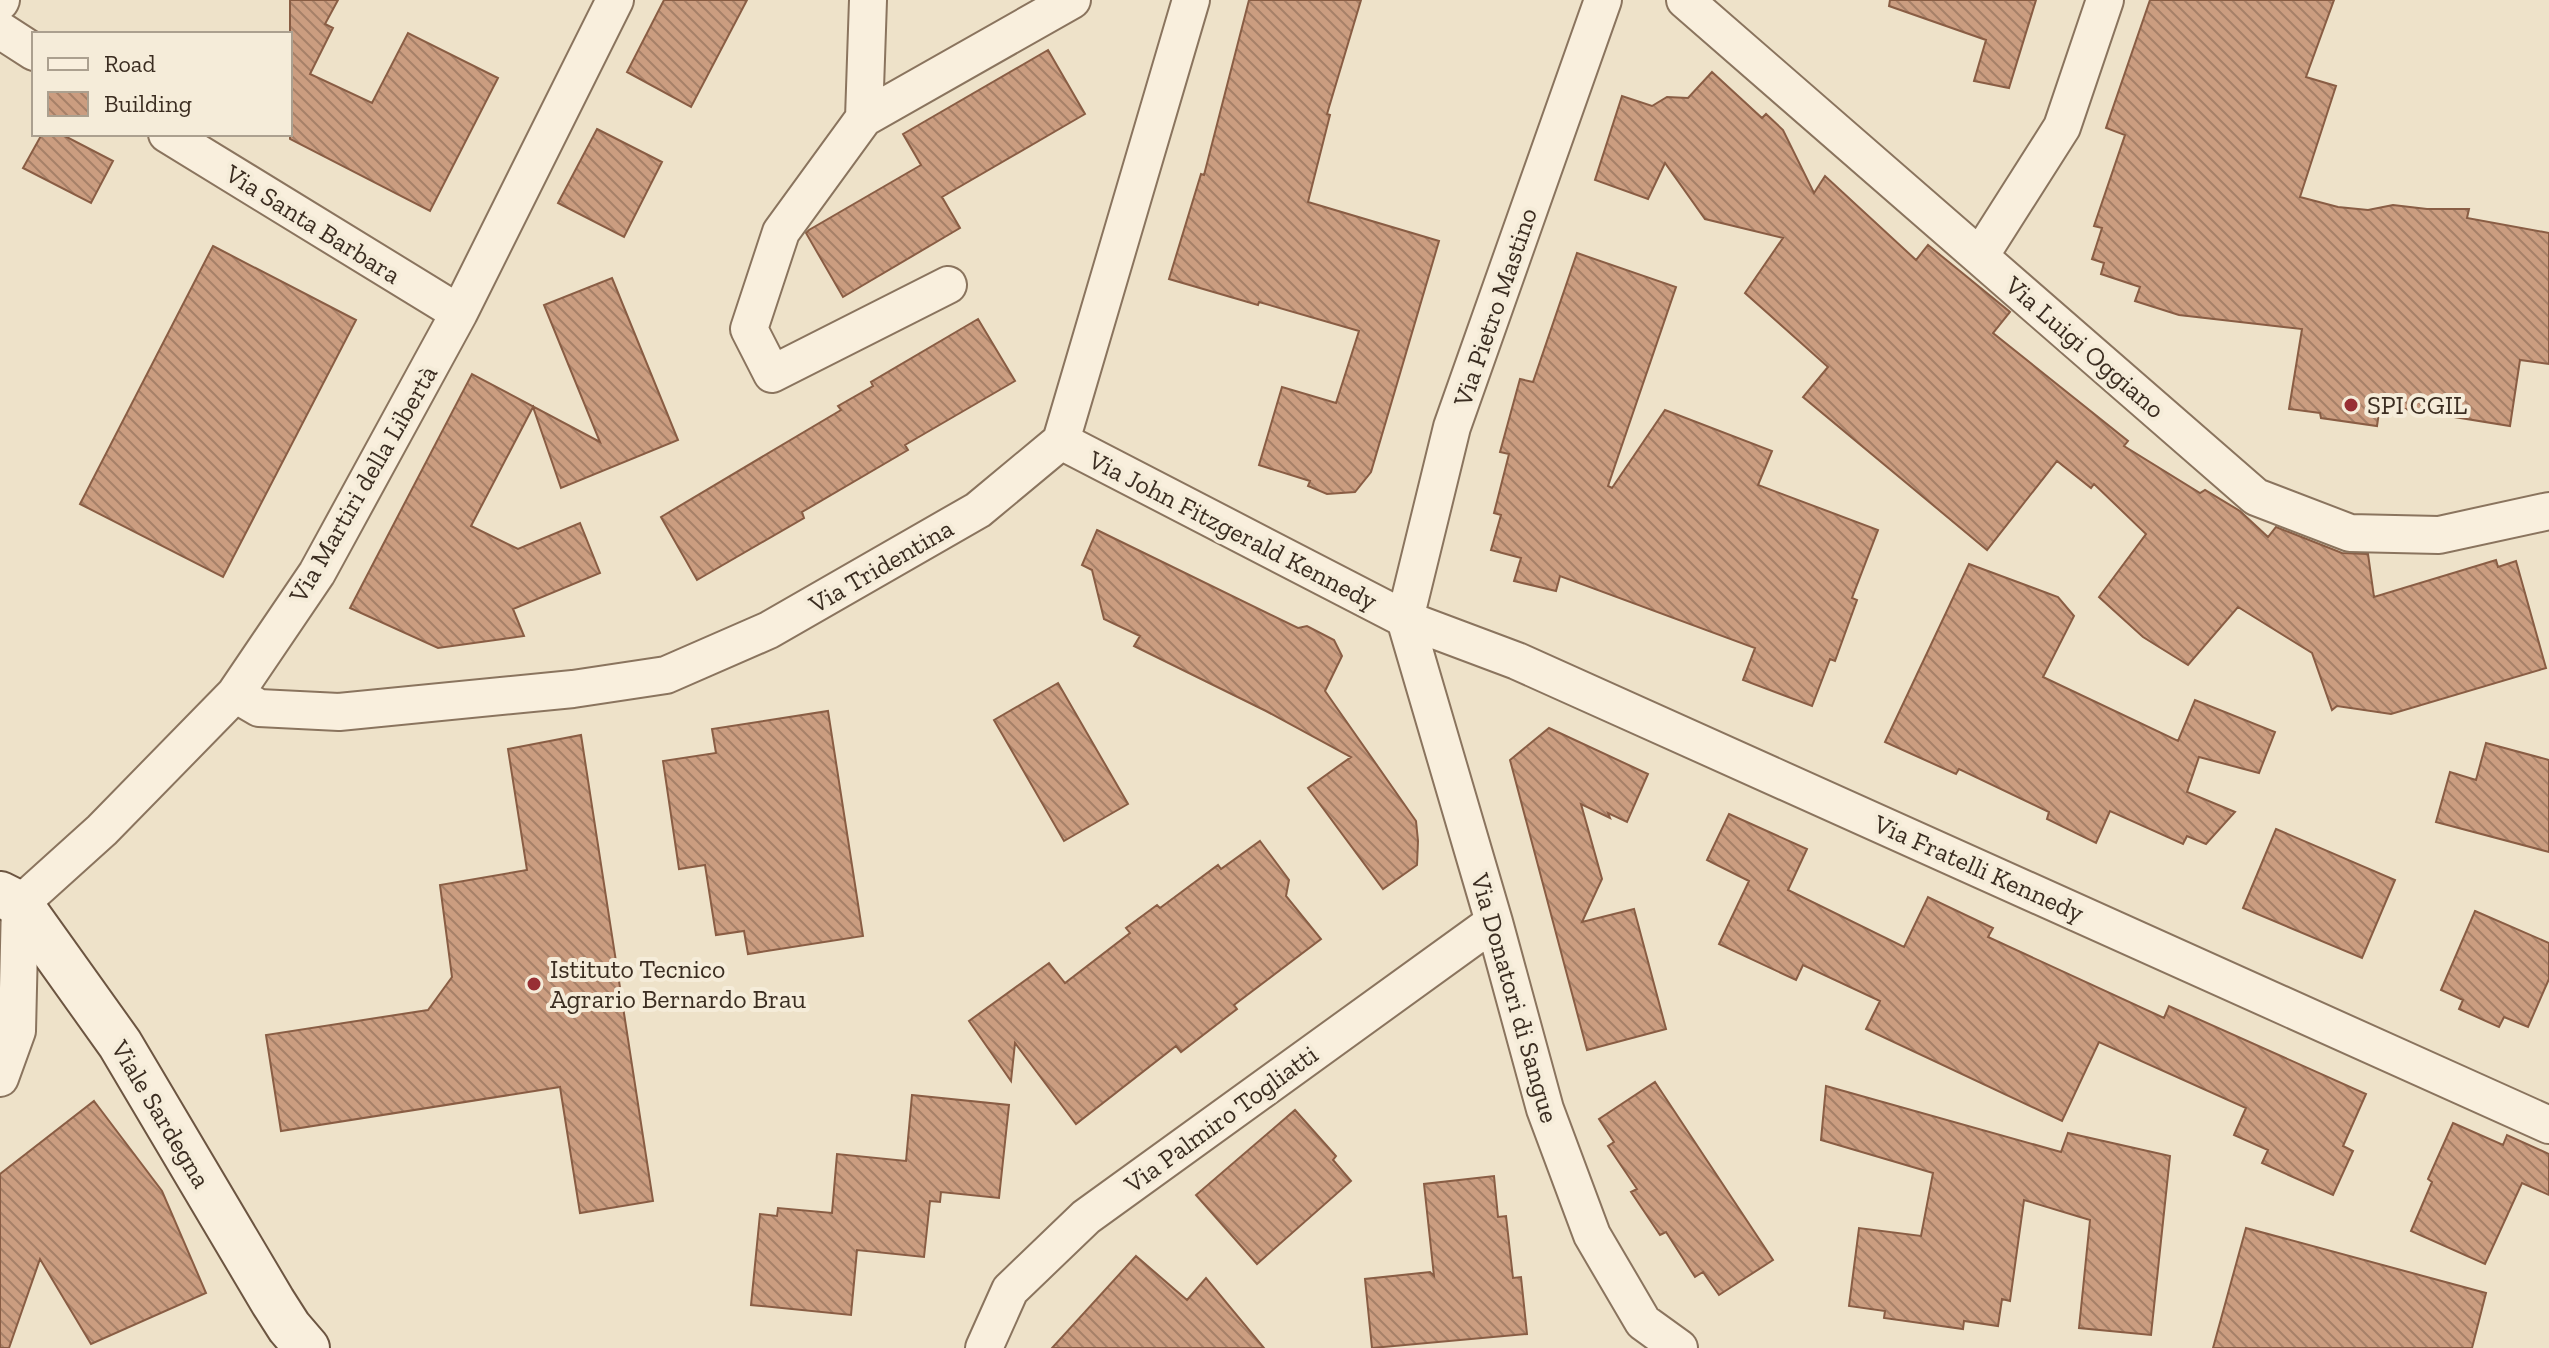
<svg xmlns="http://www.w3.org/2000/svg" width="2549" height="1348" font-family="'Zilla Slab',serif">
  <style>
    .building { fill: url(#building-back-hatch); stroke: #895d44; stroke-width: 2 }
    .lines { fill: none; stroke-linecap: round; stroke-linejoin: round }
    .street-casing { stroke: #8a745e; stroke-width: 40 }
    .secondary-casing { stroke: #6c5541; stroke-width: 48 }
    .street { stroke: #f9efdd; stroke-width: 36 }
    .secondary { stroke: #f9efdd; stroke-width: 44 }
    .poi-dot { fill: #982f34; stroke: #f5ecd9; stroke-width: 3 }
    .labels { text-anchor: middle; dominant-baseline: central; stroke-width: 8; stroke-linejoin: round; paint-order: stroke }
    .street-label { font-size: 26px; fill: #3b2d21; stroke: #f5ecd9 }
    .poi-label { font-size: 26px; fill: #3b2d21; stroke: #f5ecd9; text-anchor: start }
  </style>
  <defs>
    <pattern id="building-back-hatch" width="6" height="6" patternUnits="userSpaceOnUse" patternTransform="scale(2)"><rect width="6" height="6" fill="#cb9d80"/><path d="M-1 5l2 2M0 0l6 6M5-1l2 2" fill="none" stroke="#a68068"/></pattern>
  </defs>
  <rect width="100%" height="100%" fill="#eee2c9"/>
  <path class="building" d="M290,0H338L325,24L333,28L310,74L372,103L408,33L498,78L430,211L290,139Z
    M664,0H747L691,107L627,72Z
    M1249,0H1361L1327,114L1330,115L1308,202L1439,241L1371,472L1355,492L1327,494L1308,486L1310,481L1259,465L1282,387L1336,403L1359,331L1259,302L1258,305L1169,279L1201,174L1204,175Z
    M1890,0H2036L2009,88L1974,81L1986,40L1889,6Z
    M2150,0H2334L2306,77L2336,86L2300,197L2338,207L2368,210L2393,205L2427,209H2469L2467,218L2549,233V364L2520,360L2510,426L2380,405L2377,426L2321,418L2320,413L2289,409L2302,329L2179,315L2135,301L2140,287L2101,274L2104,263L2092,259L2102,228L2094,226L2125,135L2106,128Z
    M1048,50L1085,114L942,197L960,228L843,297L806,233L809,230L921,165L903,134Z
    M1712,72L1762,118L1766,114L1783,130L1814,193L1825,176L1916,260L1928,245L2010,312L1993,333L2128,441L2124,446L2200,493L2205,490L2240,511L2268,537L2276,527L2342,553L2368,554L2374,597L2496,560L2498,567L2516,561L2546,668L2391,714L2337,706L2332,710L2312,653L2238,607L2188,665L2143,637L2099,597L2146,534L2094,484L2091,488L2057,461L1987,550L1803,397L1828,367L1745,293L1783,238L1705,219L1665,163L1648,199L1595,180L1622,96L1652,106L1667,97L1688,98Z
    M597,129L662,162L624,237L558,203Z
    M42,134H61L113,161L91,203L23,168Z
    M213,246L356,320L223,577L80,504Z
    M1577,253L1676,287L1608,486L1612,488L1665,410L1772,451L1758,485L1878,530L1852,598L1857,600L1835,661L1830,659L1812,706L1743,680L1755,648L1560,576L1556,591L1514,581L1521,558L1491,550L1501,515L1494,513L1509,454L1500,452L1520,379L1533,382Z
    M612,278L678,440L561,488L533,407L471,526L518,549L580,523L600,573L513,609L524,636L438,648L350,608L472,374L600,442L544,305Z
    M978,319L1015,381L905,445L908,450L802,512L804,518L697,580L661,517L841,410L838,406L873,386L871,382Z
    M1097,530L1298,628L1307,626L1334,640L1342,656L1325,691L1416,821L1418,841L1417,865L1383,889L1308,788L1351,757L1266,711L1134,646L1140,636L1104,619L1092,570L1082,565Z
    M1969,564L2058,597L2074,616L2043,677L2178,741L2195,700L2275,732L2259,773L2199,757L2187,792L2235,812L2206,844L2187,836L2183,844L2110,811L2096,843L2047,819L2049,812L1959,769L1956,774L1885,742Z
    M1058,683L1128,804L1064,841L994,720Z
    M828,711L863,936L748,954L744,931L716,935L705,865L679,869L663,761L716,753L712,729Z
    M1549,728L1648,774L1627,822L1608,813L1610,818L1581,804L1602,879L1582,922L1634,909L1666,1029L1587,1050L1510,760Z
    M581,735L653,1201L580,1213L560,1087L281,1131L266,1035L428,1010L452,977L440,885L527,870L508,749Z
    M2486,743L2549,760V852L2436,822L2450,772L2476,780Z
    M1729,814L1807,849L1788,890L1904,947L1928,897L1993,928L1988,937L2164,1018L2169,1006L2366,1094L2343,1146L2353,1151L2333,1195L2262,1163L2268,1150L2234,1135L2246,1108L2099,1042L2062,1121L1866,1029L1880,1001L1803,965L1796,980L1719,944L1749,881L1707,860Z
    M2276,829L2395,880L2362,958L2243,908Z
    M1260,841L1289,880L1286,896L1321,939L1234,1005L1237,1009L1181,1052L1176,1046L1076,1124L1015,1043L1011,1081L969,1021L1049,963L1065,983L1130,933L1126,928L1157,905L1160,908L1218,865L1221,869Z
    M2475,911L2549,943V979L2528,1027L2504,1017L2499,1027L2459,1009L2463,1000L2441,990Z
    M1655,1082L1773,1260L1719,1295L1703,1272L1695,1277L1666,1232L1660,1235L1631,1192L1637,1189L1608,1146L1614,1142L1599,1119Z
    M1826,1086L2061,1152L2068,1133L2170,1156L2151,1335L2079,1328L2090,1220L2024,1200L2010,1301L2002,1299L1998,1326L1964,1321L1963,1329L1884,1318L1885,1311L1849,1306L1859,1228L1921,1236L1933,1173L1821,1140Z
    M912,1095L1009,1105L999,1198L941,1192L940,1202L930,1201L924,1257L857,1250L851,1315L751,1305L760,1214L777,1216L778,1208L832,1213L837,1154L906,1161Z
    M94,1101L162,1191L206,1293L91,1344L40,1259L9,1348H0V1174Z
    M1295,1110L1336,1156L1333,1160L1351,1181L1257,1264L1196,1195Z
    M2453,1123L2503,1145L2507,1135L2549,1154V1195L2522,1183L2485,1264L2411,1231L2432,1182L2428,1179Z
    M1494,1176L1498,1217L1506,1216L1513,1278L1521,1277L1527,1334L1372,1348L1365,1279L1430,1272L1434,1276L1424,1184Z
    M2246,1228L2486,1293L2472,1348H2213Z
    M1136,1256L1187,1300L1206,1278L1264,1348H1052Z"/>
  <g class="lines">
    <g class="street-casing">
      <path id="street" d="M868,0L864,118L781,232L749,329L772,374L948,285
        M1685,0L2256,497L2350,533L2439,535L2549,511
        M0,2L1,0
        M0,30L34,52
        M864,118L1072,0
        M167,134L459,313
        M1980,256L2062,127L2105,0
        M1061,441L1405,619L1517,661L2549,1125
        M1405,619L1494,922L1545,1109L1592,1235L1643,1322L1679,1348
        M1405,619L1452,427L1603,0
        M235,694L259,708L339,712L573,689L666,675L769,630L978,510L1061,441L1191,0
        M0,1078L17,1031L20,904L102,830L235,694L317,573L459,313L615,0
        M984,1348L1010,1290L1086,1217L1494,922"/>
    </g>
    <g class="secondary-casing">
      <path id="secondary" d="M0,894L20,904L120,1044L273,1302L289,1327L307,1348"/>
    </g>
    <use href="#street" class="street"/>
    <use href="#secondary" class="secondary"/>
  </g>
  <g class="poi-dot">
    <circle cx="2351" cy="405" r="8"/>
    <circle cx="534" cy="984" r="8"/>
  </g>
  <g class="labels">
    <g class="street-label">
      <text transform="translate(313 224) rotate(32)">Via Santa Barbara</text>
      <text transform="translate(1495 307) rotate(-71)">Via Pietro Mastino</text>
      <text transform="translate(2085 347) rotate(41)">Via Luigi Oggiano</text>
      <text transform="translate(363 484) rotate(-60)">Via Martiri della Libertà</text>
      <text transform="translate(1233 530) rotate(27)">Via John Fitzgerald Kennedy</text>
      <text transform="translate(881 566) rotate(-30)">Via Tridentina</text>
      <text transform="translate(1979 868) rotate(24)">Via Fratelli Kennedy</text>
      <text transform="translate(1515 998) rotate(74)">Via Donatori di Sangue</text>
      <text transform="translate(161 1114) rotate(59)">Viale Sardegna</text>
      <text transform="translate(1221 1119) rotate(-36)">Via Palmiro Togliatti</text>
    </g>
    <g class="poi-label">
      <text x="2367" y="405">SPI CGIL</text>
      <text x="550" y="969">Istituto Tecnico<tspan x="550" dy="30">Agrario Bernardo Brau</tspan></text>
    </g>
  </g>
  <rect x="32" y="32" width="260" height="104" fill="#f5ecd9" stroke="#aba08f" stroke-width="2"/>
  <rect x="48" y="58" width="40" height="12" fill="#f9efdd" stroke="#aba08f" stroke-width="2"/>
  <text x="104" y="72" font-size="24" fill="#3b2d21">Road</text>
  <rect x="48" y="92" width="40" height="24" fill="url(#building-back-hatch)" stroke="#aba08f" stroke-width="2"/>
  <text x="104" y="112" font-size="24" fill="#3b2d21">Building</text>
</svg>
